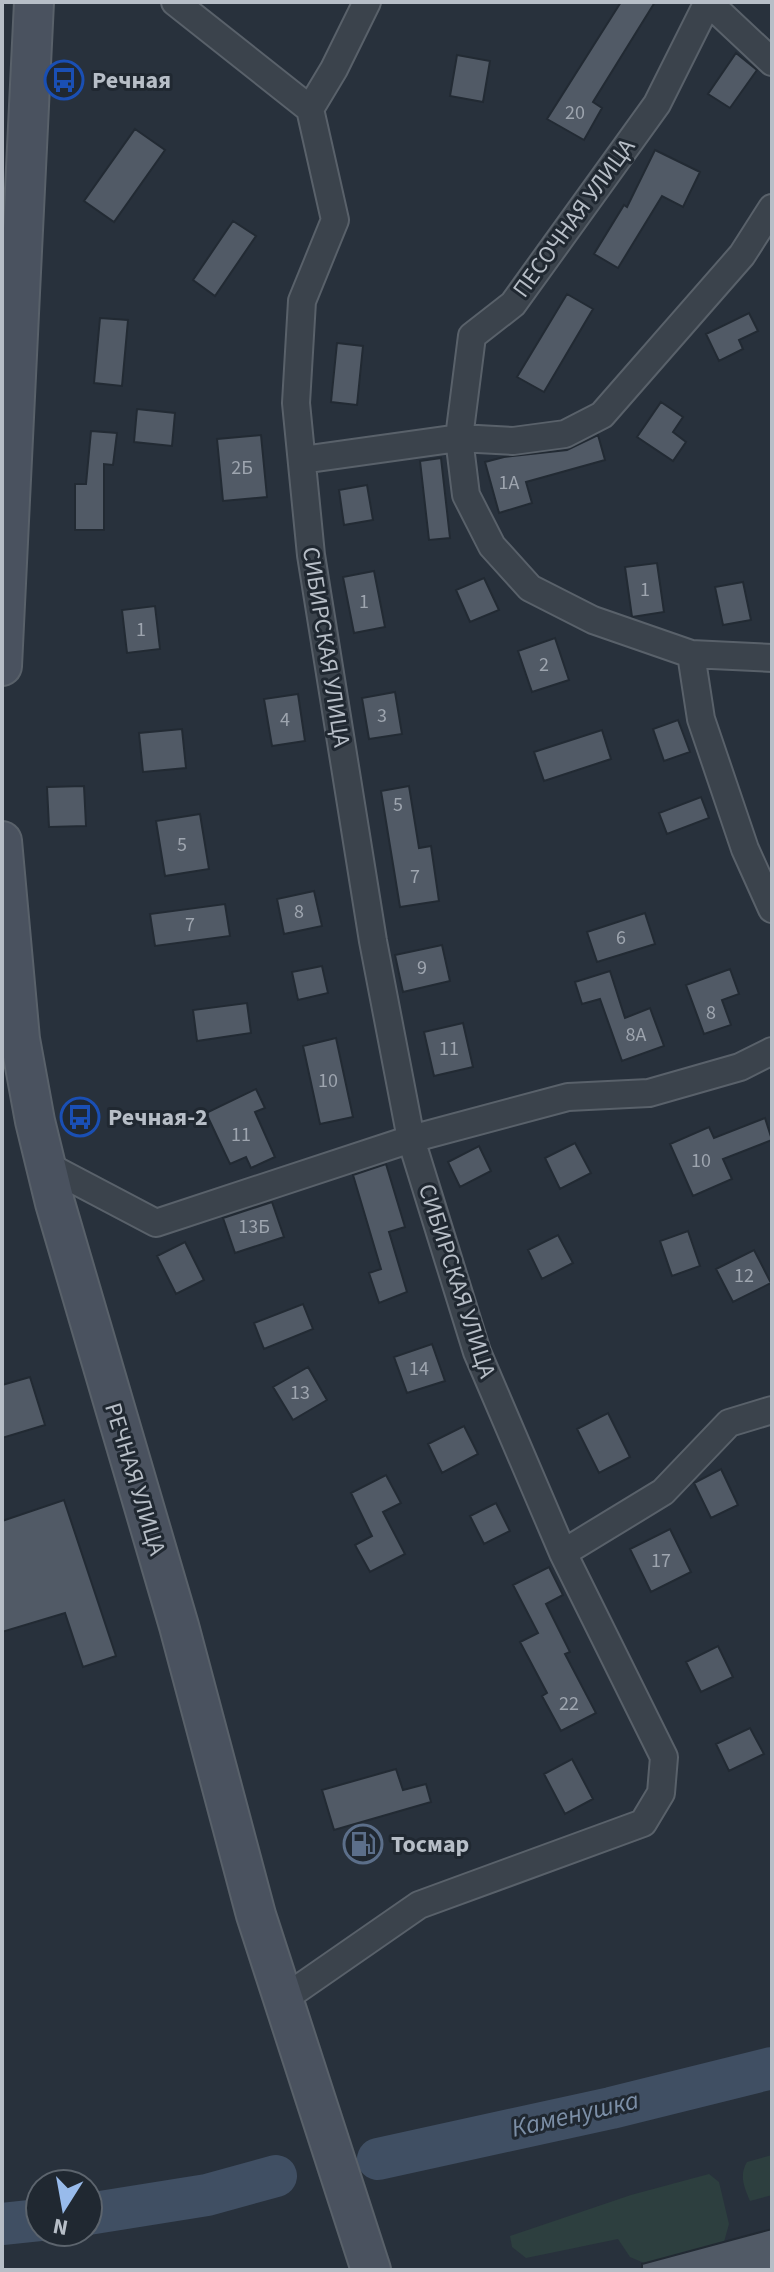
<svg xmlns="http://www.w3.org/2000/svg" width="774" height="2272" font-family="'Source Sans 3',sans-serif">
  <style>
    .green { fill: #2d3f3f }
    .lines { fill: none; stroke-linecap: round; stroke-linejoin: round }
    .river { stroke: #404f63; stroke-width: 42 }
    .building { fill: #515a66; stroke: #222a33; stroke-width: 2 }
    .street-casing { stroke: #59616a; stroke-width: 30 }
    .secondary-casing { stroke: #59616a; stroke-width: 42 }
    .street { stroke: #3b434c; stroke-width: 26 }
    .secondary { stroke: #4a525f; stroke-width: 38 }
    .labels { text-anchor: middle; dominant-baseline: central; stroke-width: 6; stroke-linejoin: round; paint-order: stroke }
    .number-label { font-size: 20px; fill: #9ea5af }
    .poi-label { font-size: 24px; font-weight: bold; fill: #b7bec7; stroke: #202831; text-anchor: start }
    .street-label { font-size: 24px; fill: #b7bec7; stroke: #202831 }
    .water-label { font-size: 26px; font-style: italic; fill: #7c8fa7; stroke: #202831 }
  </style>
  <rect width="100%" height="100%" fill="#28313c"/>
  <path class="green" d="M772,2155V2195L750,2201C744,2187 739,2175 747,2162Z
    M709,2174L719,2182L729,2224L724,2242L644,2263L630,2257L618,2239L526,2258L512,2247L510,2236L631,2195Z"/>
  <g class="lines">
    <path class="river" d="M378,2159L611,2108L772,2068
      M88,2214L207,2195L276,2176
      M2,2224L40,2220"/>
  </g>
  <path class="building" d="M621,2H655L593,102L602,108L584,140L547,119Z
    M736,53L757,70L730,108L708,94Z
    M457,55L490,61L483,102L450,96Z
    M135,129L165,150L114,222L84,201Z
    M655,150L700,172L683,207L662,196L618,268L594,254L624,205L627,207Z
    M233,221L256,236L215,296L193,280Z
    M567,294L593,309L544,392L517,377Z
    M749,313L758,331L739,340L743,349L719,361L706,334Z
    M100,318L128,320L122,386L94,383Z
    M337,343L363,346L357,405L331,402Z
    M661,402L683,417L673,432L686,442L673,461L637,437Z
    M137,409L175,413L172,446L134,442Z
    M91,431L117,433L113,465L104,464V530H75V484H86Z
    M261,435L267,497L223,501L217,439Z
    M598,435L605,460L526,482L532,503L499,513L485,462L504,457L567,450Z
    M441,458L450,538L429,540L420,461Z
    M367,485L373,520L344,525L339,490Z
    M657,563L664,612L632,617L625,567Z
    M374,571L385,627L354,633L343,577Z
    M484,578L499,610L470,622L456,590Z
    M743,582L751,620L723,625L715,587Z
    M155,606L160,649L127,653L122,610Z
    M555,638L569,680L532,692L518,651Z
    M395,692L402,734L369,739L362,698Z
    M298,694L305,741L272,746L264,699Z
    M678,720L690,752L664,761L653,729Z
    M182,729L186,768L143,772L139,733Z
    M602,730L611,759L544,781L534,752Z
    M84,786L86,826L49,827L47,787Z
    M409,786L419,848L431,846L439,901L400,907L381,791Z
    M701,797L709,818L667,834L659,813Z
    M200,814L209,869L165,876L156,821Z
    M314,891L322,926L284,934L277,899Z
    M225,904L230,936L155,946L150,914Z
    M645,913L655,944L597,962L587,932Z
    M442,945L450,981L403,992L395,955Z
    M322,966L328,993L298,1000L292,972Z
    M730,969L739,994L722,1000L731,1025L704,1034L686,985Z
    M610,971L625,1018L650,1008L664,1046L622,1061L600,999L582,1004L575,982Z
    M247,1003L251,1033L197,1041L193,1010Z
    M463,1023L473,1067L434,1076L424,1032Z
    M336,1038L353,1117L320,1124L303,1046Z
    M256,1089L265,1108L255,1112L275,1157L251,1168L246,1157L230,1164L206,1113Z
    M765,1118L772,1140L723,1159L732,1179L693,1196L670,1144L709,1127L714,1138Z
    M575,1143L591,1173L560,1189L545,1158Z
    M479,1146L491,1171L460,1187L448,1162Z
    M386,1164L405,1227L389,1232L407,1292L379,1303L369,1273L381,1269L353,1175Z
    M272,1202L284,1237L235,1253L223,1218Z
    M688,1231L700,1266L672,1276L660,1241Z
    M558,1235L573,1263L542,1279L528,1250Z
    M185,1242L204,1280L176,1294L157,1256Z
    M754,1250L771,1283L733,1302L716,1269Z
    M303,1304L313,1329L264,1349L254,1323Z
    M432,1344L445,1381L407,1393L394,1357Z
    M308,1367L327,1400L293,1420L273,1387Z
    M30,1377L45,1425L2,1438V1385Z
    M608,1413L630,1457L599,1473L577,1429Z
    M464,1426L478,1454L442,1473L428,1444Z
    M721,1469L738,1505L711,1518L694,1483Z
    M386,1475L401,1503L383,1512L405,1554L370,1572L355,1545L372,1536L351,1493Z
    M64,1500L116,1656L83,1667L65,1613L2,1632V1521Z
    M496,1503L510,1531L484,1544L470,1516Z
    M670,1529L691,1572L651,1592L630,1549Z
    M549,1567L563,1595L546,1604L570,1652L565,1654L596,1713L561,1731L542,1696L547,1693L520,1642L538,1633L513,1585Z
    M718,1646L733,1677L701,1692L686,1662Z
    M750,1728L764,1754L729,1771L716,1744Z
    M572,1759L593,1799L565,1814L544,1774Z
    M396,1769L403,1790L426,1784L431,1802L334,1830L322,1790Z
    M772,2229V2270H642V2264Z"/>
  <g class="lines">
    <g class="street-casing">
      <path id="street" d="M175,2L310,109
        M772,62L708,2L657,104L513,304L472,336L459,438L466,495L492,546L530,588L593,620L691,654L772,658
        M302,460L459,438L513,441L565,434L602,415L742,255L772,208
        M691,654L701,719L745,849L772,909
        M44,1164L156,1223L411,1139L568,1097L649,1093L740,1067L772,1051
        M563,1553L663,1492L729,1423L772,1410
        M282,2000L419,1905L643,1823L661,1793L664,1757L563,1553L477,1352L411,1139L373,941L311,555L296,403L302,301L335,220L310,109L334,69L367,2"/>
    </g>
    <g class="secondary-casing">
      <path id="secondary" d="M2,666L34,2
        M2,841L20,1039L35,1121L55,1203L179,1626L256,1915L371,2270"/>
    </g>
    <use href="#street" class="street"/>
    <use href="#secondary" class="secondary"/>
  </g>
  <defs>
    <g id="bus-ring" transform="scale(2)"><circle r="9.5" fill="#202831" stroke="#1a4fb4" stroke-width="1.5"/><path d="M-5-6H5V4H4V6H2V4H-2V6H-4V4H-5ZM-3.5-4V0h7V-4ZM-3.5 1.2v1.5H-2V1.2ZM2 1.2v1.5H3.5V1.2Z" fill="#1a4fb4"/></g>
    <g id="fuel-ring" transform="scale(2)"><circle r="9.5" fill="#202831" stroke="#5c6f8a" stroke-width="1.5"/><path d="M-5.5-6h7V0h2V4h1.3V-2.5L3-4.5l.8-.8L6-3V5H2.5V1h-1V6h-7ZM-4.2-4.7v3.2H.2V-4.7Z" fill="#5c6f8a"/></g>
  </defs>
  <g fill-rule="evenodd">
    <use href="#bus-ring" x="64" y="80"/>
    <use href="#bus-ring" x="80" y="1117"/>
    <use href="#fuel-ring" x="363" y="1844"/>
  </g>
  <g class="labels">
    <g class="number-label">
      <text x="575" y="113">20</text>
      <text x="242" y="468">2Б</text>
      <text x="509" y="483">1А</text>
      <text x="645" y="590">1</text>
      <text x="364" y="602">1</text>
      <text x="141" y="630">1</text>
      <text x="544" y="665">2</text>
      <text x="382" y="716">3</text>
      <text x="285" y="720">4</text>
      <text x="398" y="805">5</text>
      <text x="182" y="845">5</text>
      <text x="415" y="877">7</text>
      <text x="299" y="912">8</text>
      <text x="190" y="925">7</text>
      <text x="621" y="938">6</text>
      <text x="422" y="968">9</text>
      <text x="711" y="1013">8</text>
      <text x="636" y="1035">8А</text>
      <text x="449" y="1049">11</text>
      <text x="328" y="1081">10</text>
      <text x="241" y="1135">11</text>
      <text x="701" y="1161">10</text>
      <text x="254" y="1227">13Б</text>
      <text x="744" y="1276">12</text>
      <text x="419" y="1369">14</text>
      <text x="300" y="1393">13</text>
      <text x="661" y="1561">17</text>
      <text x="569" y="1704">22</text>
    </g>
    <g class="poi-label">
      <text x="92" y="80">Речная</text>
      <text x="108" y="1117">Речная-2</text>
      <text x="391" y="1844">Тосмар</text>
    </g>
    <g class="street-label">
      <text transform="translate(574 218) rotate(-54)">ПЕСОЧНАЯ УЛИЦА</text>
      <text transform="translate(326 647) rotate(81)">СИБИРСКАЯ УЛИЦА</text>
      <text transform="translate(457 1281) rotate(72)">СИБИРСКАЯ УЛИЦА</text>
      <text transform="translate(135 1479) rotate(73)">РЕЧНАЯ УЛИЦА</text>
    </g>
    <g class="water-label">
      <text transform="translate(575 2114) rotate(-13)">Каменушка</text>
    </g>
  </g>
  <rect width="774" height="2272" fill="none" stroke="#b7bec7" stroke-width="8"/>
  <g transform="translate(64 2208) rotate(191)"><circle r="38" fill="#202831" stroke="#5c646d" stroke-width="2"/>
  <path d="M0-6L14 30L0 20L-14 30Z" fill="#98bbeb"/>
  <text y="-12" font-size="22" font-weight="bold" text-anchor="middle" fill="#b7bec7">N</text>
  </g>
</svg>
